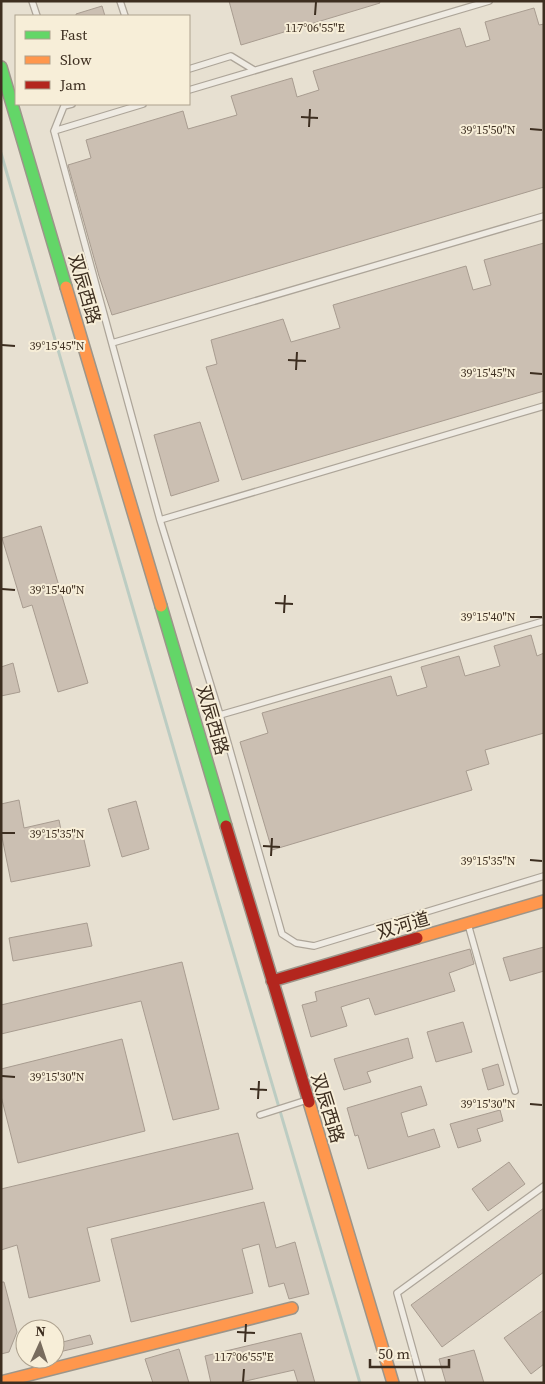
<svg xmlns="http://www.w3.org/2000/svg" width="545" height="1384" font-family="'Source Serif 4','Noto Sans SC',serif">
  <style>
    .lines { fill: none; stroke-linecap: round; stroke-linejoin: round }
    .stream { stroke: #bcccc2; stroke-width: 3 }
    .building { fill: #cbbfb2; stroke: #a89c90 }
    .lane-casing { stroke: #ada599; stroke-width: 8 }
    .fast-casing { stroke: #9c958a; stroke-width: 14 }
    .slow-casing { stroke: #9c958a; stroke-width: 14 }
    .jam-casing { stroke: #9c958a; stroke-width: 14 }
    .lane { stroke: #efebe3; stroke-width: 5.5 }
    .fast { stroke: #63d668; stroke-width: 11 }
    .slow { stroke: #ff974d; stroke-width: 11 }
    .jam { stroke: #b3261e; stroke-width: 11 }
    .ticks { fill: none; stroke: #3d2e20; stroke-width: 2 }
    .labels { text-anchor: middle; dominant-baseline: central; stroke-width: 4; stroke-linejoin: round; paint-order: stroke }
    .street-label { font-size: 18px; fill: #3d2e20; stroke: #f7eed8 }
    .ticks-label { font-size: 12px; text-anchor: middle; fill: #3d2e20; stroke: #f7eed8; stroke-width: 4; stroke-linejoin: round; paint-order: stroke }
  </style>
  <rect width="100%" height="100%" fill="#e7e0d1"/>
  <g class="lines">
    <path class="stream" d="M1,153L183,781L360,1383"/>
  </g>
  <path class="building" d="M229,1H379L380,3L241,45Z
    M102,6L105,16H76V14Z
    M534,8L539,25L544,24V187L112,315L99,276L68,165L91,158L86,140L183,111L188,129L237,115L231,96L292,78L297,97L319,90L313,71L460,28L466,47L490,40L485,22Z
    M544,243V391L242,480L206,367L217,364L211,340L283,319L291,342L340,328L333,305L466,266L473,290L491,285L484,260Z
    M200,422L219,481L171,496L154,435Z
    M41,526L88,683L58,692L32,605L23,608L2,538Z
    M531,635L537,656L544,653V733L485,750L489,764L466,771L472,790L272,850L240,742L268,733L262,713L391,676L397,696L427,687L421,667L459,656L465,676L500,666L494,646Z
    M13,663L20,692L1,696V667Z
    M19,800L24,828L59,820L62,835L82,831L90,866L11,882L1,832V804Z
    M136,801L149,849L122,857L108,809Z
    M87,923L92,946L13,961L9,938Z
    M544,947V971L510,981L503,958Z
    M470,949L474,964L449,973L455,991L375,1015L369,998L341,1007L347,1026L311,1037L302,1005L317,1001L315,992Z
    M182,962L219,1109L173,1120L141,1001L1,1034V1005Z
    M463,1022L472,1052L436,1062L427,1032Z
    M408,1038L413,1058L367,1072L371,1082L344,1090L334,1059Z
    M122,1039L145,1131L18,1163L1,1096V1069Z
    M498,1064L504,1085L488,1090L482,1069Z
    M421,1086L427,1105L401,1113L408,1137L434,1129L440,1147L368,1169L358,1135L355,1136L347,1108Z
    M500,1110L503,1121L477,1129L481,1141L458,1148L450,1124Z
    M238,1133L253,1189L87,1228L100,1281L29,1298L17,1245L1,1250V1189Z
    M509,1162L525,1184L488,1211L472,1189Z
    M264,1202L276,1248L295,1242L309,1294L289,1299L284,1283L269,1287L259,1244L242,1249L253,1293L131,1322L111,1239Z
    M544,1208V1272L442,1347L411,1305Z
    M1,1282H4L17,1332L9,1352L1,1354Z
    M544,1310V1364L531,1374L504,1338Z
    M301,1333L315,1383H298L294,1370L237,1383H211L205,1356Z
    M90,1335L93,1344L55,1353V1344Z
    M179,1349L189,1383H153L145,1359Z
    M474,1350L484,1383H446L439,1359Z"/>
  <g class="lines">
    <g class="lane-casing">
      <path id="lane" d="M32,1L37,16
        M120,1L125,16
        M189,69L231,56L254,70
        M189,90L489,1
        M143,104L54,131L160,520L220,715
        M54,131L64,106L72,104
        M112,343L544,216
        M160,520L544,406
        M544,621L220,715L282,934L296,943L314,946L544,876
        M468,924L515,1091
        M260,1115L307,1100
        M422,1383L397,1293L544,1186"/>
    </g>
    <g class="fast-casing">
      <path id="fast" d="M1,67L66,287
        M161,606L226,826"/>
    </g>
    <g class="slow-casing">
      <path id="slow" d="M66,287L161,606
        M417,938L544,901
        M309,1102L393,1383
        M1,1382L292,1308"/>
    </g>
    <g class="jam-casing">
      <path id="jam" d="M226,826L309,1102
        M272,981L417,938"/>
    </g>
    <use href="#lane" class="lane"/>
    <use href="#fast" class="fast"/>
    <use href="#slow" class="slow"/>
    <use href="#jam" class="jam"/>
  </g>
  <path class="ticks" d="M315,15L316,2M301,117L318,118M309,127L310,109M530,129L542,130M2,345L15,346M288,360L306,361M296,370L297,352M530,373L542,374M2,589L15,590M275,603L293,604M284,613L285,595M530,617H542M2,833H15M263,846L280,847M271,856L272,838M530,860L542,861M2,1076L15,1077M250,1089L267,1090M258,1099L259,1081M530,1104L542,1105M237,1332L255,1333M245,1342L246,1324M243,1382L244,1369"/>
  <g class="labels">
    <g class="street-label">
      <text transform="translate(85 289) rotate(74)">双辰西路</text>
      <text transform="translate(213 720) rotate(74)">双辰西路</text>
      <text transform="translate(403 925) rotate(-16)">双河道</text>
      <text transform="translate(328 1108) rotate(73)">双辰西路</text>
    </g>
  </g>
  <g class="ticks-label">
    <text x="315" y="32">117°06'55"E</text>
    <text x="488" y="134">39°15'50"N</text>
    <text x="57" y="350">39°15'45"N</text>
    <text x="488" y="377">39°15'45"N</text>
    <text x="57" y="594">39°15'40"N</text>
    <text x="488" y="621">39°15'40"N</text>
    <text x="57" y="838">39°15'35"N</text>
    <text x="488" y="865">39°15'35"N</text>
    <text x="57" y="1081">39°15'30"N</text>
    <text x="488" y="1108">39°15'30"N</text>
    <text x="244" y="1361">117°06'55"E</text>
  </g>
  <rect width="545" height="1384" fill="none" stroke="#3d2e20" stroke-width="5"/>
  <rect x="15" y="15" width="175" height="90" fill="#f7eed8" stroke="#ada18e"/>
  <rect x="25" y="31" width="25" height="8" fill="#63d668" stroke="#ada18e"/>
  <text x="60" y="40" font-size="15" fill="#3d2e20">Fast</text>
  <rect x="25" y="56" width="25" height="8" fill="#ff974d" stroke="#ada18e"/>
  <text x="60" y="65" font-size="15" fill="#3d2e20">Slow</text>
  <rect x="25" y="81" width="25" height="8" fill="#b3261e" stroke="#ada18e"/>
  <text x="60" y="90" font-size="15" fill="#3d2e20">Jam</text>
  <g transform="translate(40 1344) rotate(3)"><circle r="24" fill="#f7eed8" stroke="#ada18e"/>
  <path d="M0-4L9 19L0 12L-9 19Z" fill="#786c5e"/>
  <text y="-8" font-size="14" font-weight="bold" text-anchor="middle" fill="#3d2e20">N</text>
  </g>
  <path d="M370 1359v8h79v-8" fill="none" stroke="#3d2e20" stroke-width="2.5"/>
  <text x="378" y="1359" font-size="15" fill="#3d2e20" stroke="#f7eed8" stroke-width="4" paint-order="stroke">50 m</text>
</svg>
